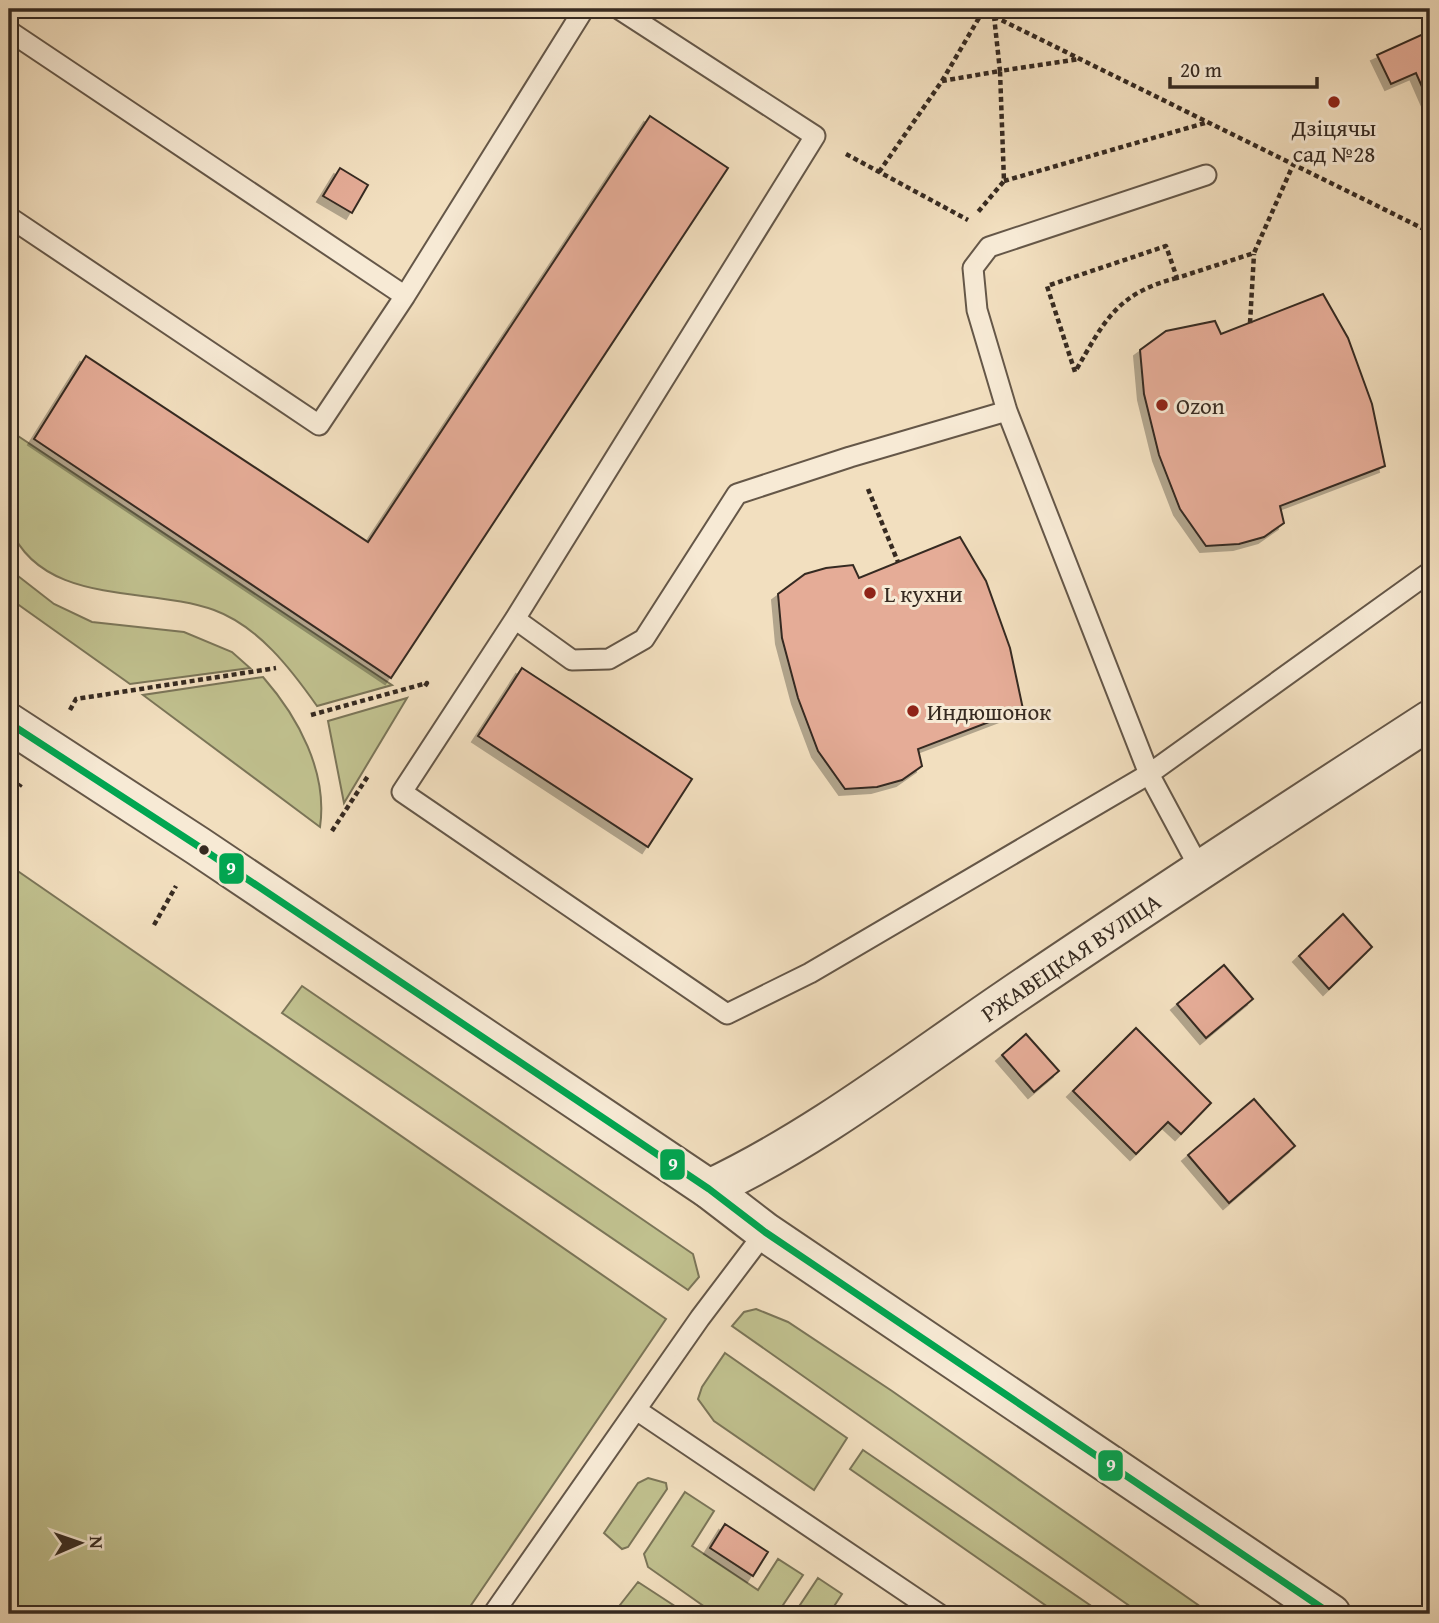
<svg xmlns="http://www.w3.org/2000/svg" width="1439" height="1623" font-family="'Gentium Book Plus',serif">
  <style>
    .green { fill: #c0c08e; stroke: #7b7558; stroke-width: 2 }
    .building { fill: #e5ac97; stroke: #362a21; stroke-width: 2; filter: url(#shadow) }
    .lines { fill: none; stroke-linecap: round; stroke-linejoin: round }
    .service-casing { stroke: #655748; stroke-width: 23 }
    .minor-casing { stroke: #655748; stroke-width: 42 }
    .tertiary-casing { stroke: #655748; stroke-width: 42 }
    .path { stroke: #362a21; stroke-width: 4.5; stroke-dasharray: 5 3.5; stroke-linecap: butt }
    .service { stroke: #f7ead5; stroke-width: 19 }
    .minor { stroke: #f7ead5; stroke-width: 38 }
    .tertiary { stroke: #f7ead5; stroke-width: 38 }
    .bus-1-casing { stroke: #f7ead5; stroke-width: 12 }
    .bus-1 { stroke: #00a651; stroke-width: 7 }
    .poi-dot { fill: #8f2418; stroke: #f7ead5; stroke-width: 2.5 }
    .bus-dot { fill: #362a21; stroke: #f7ead5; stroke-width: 2.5 }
    .labels { text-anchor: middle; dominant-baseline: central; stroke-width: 6; stroke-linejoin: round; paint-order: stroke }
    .poi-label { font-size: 23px; fill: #362a21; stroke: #f7ead5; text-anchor: start }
    .street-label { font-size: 23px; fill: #362a21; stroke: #f7ead5 }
    .line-badge { stroke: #f7ead5; stroke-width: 2.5 }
    .badge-label { font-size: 19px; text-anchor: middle; font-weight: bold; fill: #fff }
  </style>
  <defs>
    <filter id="shadow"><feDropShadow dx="-6" dy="6" stdDeviation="0" flood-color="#0004"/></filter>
  </defs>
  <rect width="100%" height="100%" fill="#f2dfbf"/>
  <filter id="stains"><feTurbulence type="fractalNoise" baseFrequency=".00286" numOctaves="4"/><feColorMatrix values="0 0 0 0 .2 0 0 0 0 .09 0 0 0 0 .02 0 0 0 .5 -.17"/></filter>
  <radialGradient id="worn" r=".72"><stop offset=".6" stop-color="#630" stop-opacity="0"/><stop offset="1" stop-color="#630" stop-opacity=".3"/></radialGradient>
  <path class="green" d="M18,436L392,685L317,706C291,669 258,626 214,610C149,586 43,607 10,528C6,520 9,506 9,497C9,474 6,455 18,436Z
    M9,569L54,604L92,622L184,632L232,652L250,668L130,684L9,598Z
    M263,677C298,717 328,772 320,827L143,695Z
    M407,698L344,803L328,721Z
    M9,865L666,1319L465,1614H9Z
    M302,986L693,1254L699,1277L688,1290L282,1013Z
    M756,1309L788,1322L892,1391L1211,1614H1141L732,1326L744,1312Z
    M725,1353L847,1438L814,1490L714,1421L698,1399L702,1387Z
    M863,1450L1103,1614H1058L850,1469Z
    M648,1478L666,1483L667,1489L628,1547L622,1549L604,1533L638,1483Z
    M685,1492L714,1511L692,1546L758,1590L778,1559L803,1575L777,1614H715L648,1567L644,1554Z
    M818,1578L842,1594L829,1614H794Z
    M638,1582L687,1614H613Z"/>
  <path class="building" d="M1430,31V105L1416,73L1391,84L1377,55Z
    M650,116L728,168L391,678L34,439L86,356L368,542Z
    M340,168L368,185L352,213L323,196Z
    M1323,294L1348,338L1372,404L1385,466L1280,506L1284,523L1264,537L1239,544L1206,546L1180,509L1159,455L1144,394L1140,350L1166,331L1215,321L1221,334Z
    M960,537L986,581L1010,648L1023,709L918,749L922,766L902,780L877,787L845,789L818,751L798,698L782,638L778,594L805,574L826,568L853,565L859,578Z
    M522,668L692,779L648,847L478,736Z
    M1343,914L1372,947L1329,989L1299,956Z
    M1224,965L1253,999L1206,1038L1177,1004Z
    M1136,1028L1211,1103L1181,1134L1168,1122L1136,1154L1073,1091Z
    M1026,1034L1059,1071L1034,1092L1002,1055Z
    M1254,1099L1295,1146L1229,1203L1188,1155Z
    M725,1524L768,1552L753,1576L710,1548Z"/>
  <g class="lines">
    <g class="service-casing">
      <path id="service" d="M619,9L815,136L515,619L402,792L727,1014L810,973L1149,774L1430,572
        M9,31L405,296
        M9,217L319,425L405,296L584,9
        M515,619L572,660L609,659L644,639L737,494L850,457L1007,411
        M1200,869L1149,774L1007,411L977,310L973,268L989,247L1206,175
        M638,1411L939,1614
        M493,1614L700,1318L765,1232"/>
    </g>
    <g class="minor-casing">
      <g id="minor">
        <path id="s1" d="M709,1189C815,1139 910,1065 1007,999C1147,904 1288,812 1430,720"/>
      </g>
    </g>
    <g class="tertiary-casing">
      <path id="tertiary" d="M9,723L198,846L709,1189L765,1232L1331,1614"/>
    </g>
    <path class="path" d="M994,16L1000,71L1079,59
      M942,81L983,11L1430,232
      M846,154L968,220
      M879,172L942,81L1000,71L1004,181L978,212
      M1004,181L1205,123
      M1177,278C1116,293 1104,322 1075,372L1047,286L1166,246L1177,278L1254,253L1293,165
      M1250,323L1254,254
      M868,489L898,562
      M70,710L76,699L276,668
      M311,715L427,683L425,686
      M9,800L21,784
      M332,831L368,776
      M154,925L176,886"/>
    <use href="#service" class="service"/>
    <use href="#minor" class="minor"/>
    <use href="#tertiary" class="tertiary"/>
    <g class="bus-1-casing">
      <path id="bus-1" d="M9,723L198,846L709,1189L765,1232L1331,1614"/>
    </g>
    <use href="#bus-1" class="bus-1"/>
  </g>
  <g class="poi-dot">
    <circle cx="1334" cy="102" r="7"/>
    <circle cx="1162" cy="405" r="7"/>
    <circle cx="870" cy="593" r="7"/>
    <circle cx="913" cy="711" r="7"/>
  </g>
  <circle class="bus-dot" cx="204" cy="850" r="6"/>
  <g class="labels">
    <g class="poi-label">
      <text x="1334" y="127" text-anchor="middle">Дзіцячы<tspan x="1334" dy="26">сад №28</tspan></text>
      <text x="1176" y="405">Ozon</text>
      <text x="884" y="593">L кухни</text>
      <text x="927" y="711">Индюшонок</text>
    </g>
    <g class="street-label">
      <text stroke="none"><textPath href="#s1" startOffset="430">РЖАВЕЦКАЯ ВУЛІЦА</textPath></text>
    </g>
  </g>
  <g class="line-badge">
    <rect x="218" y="852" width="27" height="33" rx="7" fill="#00a651"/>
    <rect x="659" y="1148" width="27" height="33" rx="7" fill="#00a651"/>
    <rect x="1097" y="1449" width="27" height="33" rx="7" fill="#00a651"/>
  </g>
  <g class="badge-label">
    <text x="231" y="875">9</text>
    <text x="673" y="1171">9</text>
    <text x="1111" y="1472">9</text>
  </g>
  <rect width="1439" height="1623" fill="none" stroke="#f2dfbf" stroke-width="35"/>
  <rect x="10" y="10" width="1418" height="1602" fill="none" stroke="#362a21" stroke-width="3.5"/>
  <rect x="18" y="18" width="1404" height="1588" fill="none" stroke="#362a21" stroke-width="2"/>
  <g transform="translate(80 1543) rotate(88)" stroke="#f7ead5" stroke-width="5" paint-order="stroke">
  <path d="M0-5L12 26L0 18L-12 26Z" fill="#362a21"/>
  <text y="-10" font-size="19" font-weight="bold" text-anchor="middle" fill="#362a21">N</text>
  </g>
  <path d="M1170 77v10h147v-10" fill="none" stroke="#362a21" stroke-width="3.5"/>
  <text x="1180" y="77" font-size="21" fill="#362a21" stroke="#f7ead5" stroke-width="5" paint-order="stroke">20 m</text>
  <rect width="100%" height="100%" filter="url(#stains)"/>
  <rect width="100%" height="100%" fill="url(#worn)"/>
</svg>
